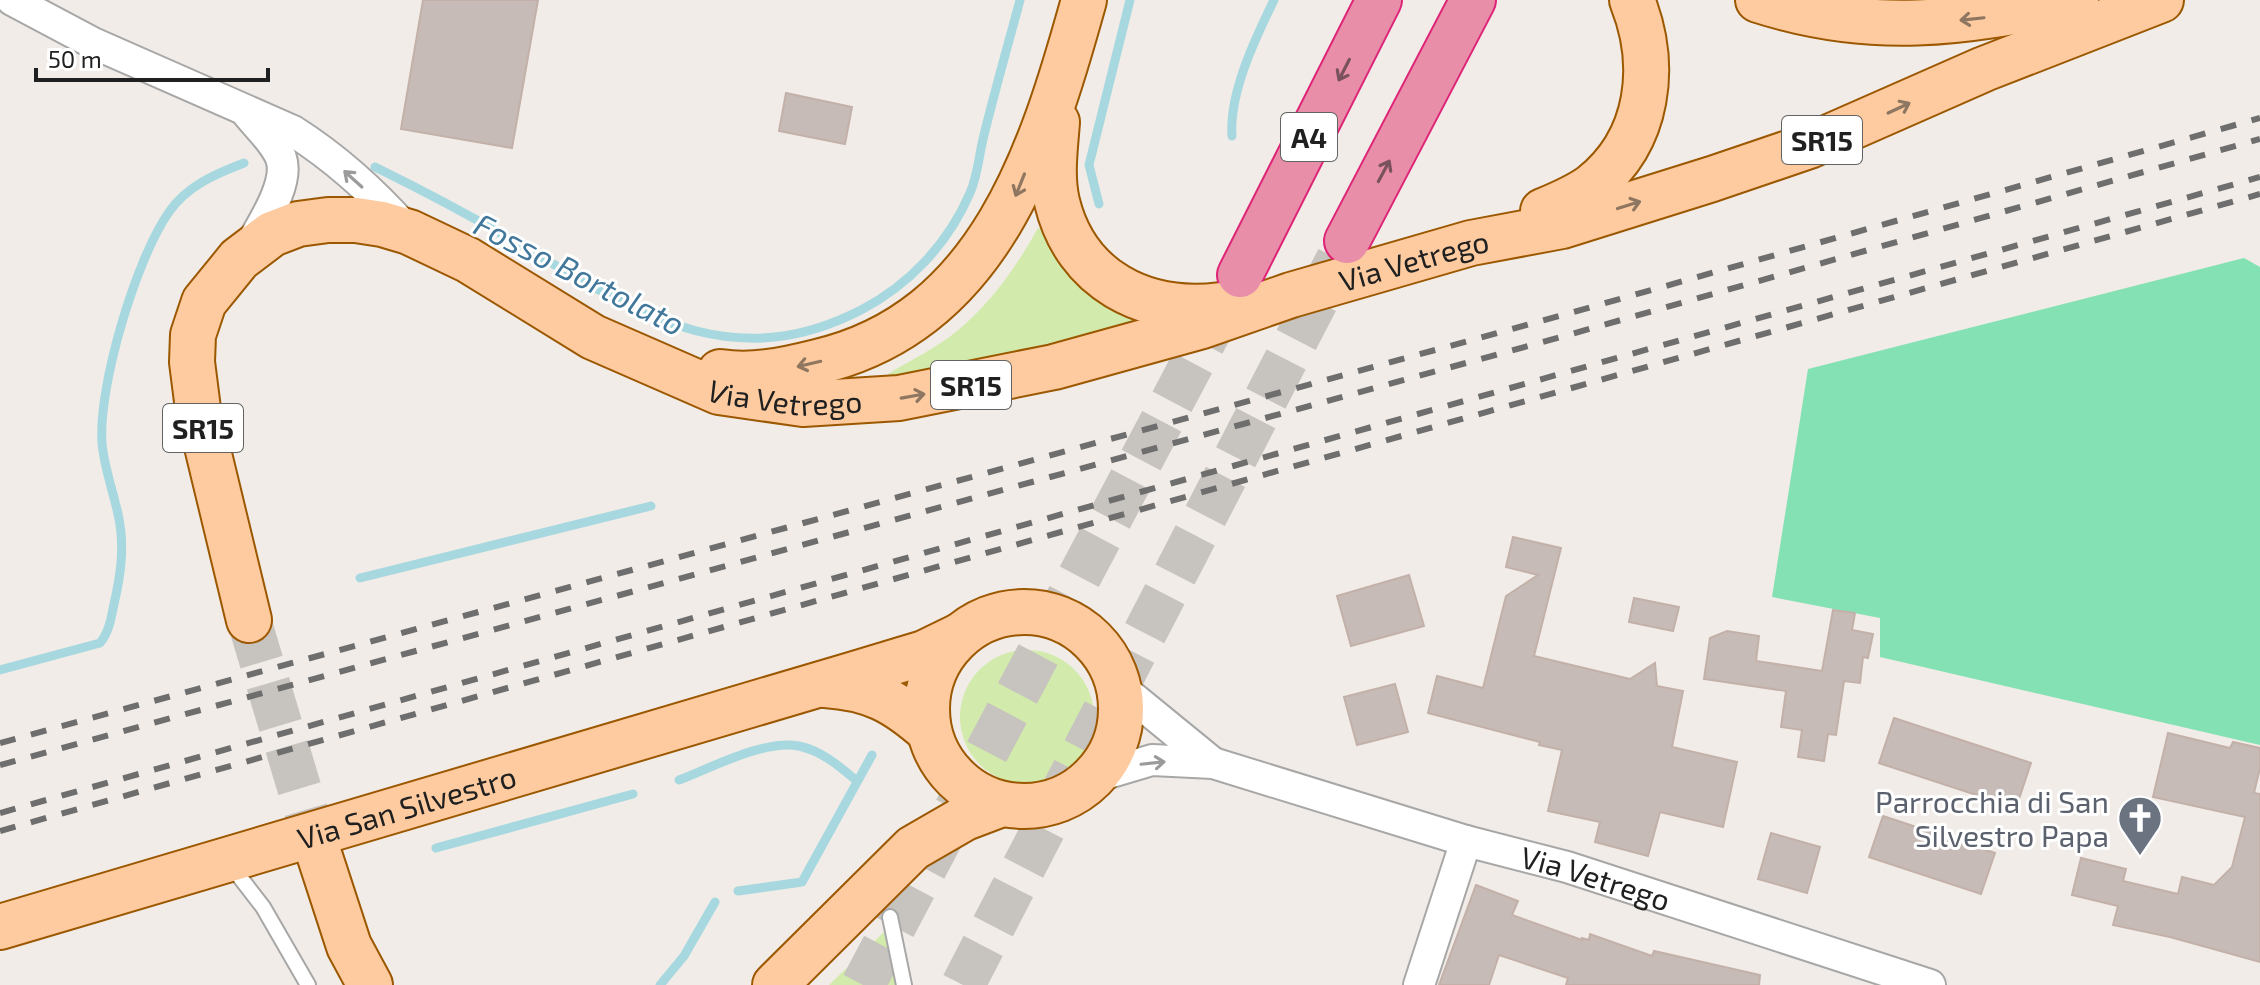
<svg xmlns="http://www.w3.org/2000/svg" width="2260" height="985" font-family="'Exo 2',sans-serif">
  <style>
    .grass { fill: #d2ebac }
    .pitch { fill: #84e1b3 }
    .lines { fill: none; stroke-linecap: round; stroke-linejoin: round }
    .stream { stroke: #a7d8df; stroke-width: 9 }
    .building { fill: #c6bbb6; stroke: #c3b1a9; stroke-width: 2 }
    .primary-tunnel { stroke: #c7c3bf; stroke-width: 44; stroke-dasharray: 44 22; stroke-linecap: butt }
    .motorway-tunnel { stroke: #c7c3bf; stroke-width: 44; stroke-dasharray: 44 22; stroke-linecap: butt }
    .service-casing { stroke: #a7a7a7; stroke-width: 18 }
    .minor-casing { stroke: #a7a7a7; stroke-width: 34 }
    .primary-casing { stroke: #9c5800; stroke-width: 48 }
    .motorway-casing { stroke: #de2477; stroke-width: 48 }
    .service { stroke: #fff; stroke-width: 14 }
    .minor { stroke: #fff; stroke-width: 30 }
    .primary { stroke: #fdcb9f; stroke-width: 44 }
    .motorway { stroke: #e98ea8; stroke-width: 44 }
    .rail { stroke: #6e6e6e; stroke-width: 6; stroke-dasharray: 16 16; stroke-linecap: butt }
    .oneway { stroke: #8e7660 }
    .oneway2 { stroke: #7a525d }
    .oneway3 { stroke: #9b9b9b }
    .labels { text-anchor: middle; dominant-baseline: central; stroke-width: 6; stroke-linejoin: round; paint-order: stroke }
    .shield { fill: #fff; stroke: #636363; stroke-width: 2 }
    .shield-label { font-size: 28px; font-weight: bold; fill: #202020 }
    .street-label { font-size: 30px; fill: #202020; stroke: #fff }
    .worship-label { font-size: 30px; fill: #5b616d; stroke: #fff; text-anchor: end }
    .water-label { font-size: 32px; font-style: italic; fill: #41779a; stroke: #fff }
  </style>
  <rect width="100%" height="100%" fill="#f1ece7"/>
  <path class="grass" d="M1038,228L1048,232L1157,322L892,380L888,374C911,360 936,348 957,331C991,303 1017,266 1038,228Z
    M960 717a67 67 0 1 1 134 0a67 67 0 1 1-134 0Z
    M884,932L897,985H829Z"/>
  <path class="pitch" d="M2244,258L2260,267V745L1880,657V618L1772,597L1808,369Z"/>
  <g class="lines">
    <path class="stream" d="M1232,136C1229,93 1255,39 1274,0
      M375,167C426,192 475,218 524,247C636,312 731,377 861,310C909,285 948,244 970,193C978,175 979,154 984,135C995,90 1008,45 1020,0
      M1099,204L1089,165L1130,0
      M360,578L651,506
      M0,670L100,643C109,632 111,619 114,604C121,574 125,545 118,514C113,491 104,467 102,443C98,386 136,259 169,212C187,186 215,174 244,163
      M679,780C711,768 765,739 799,746C822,751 839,766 857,781
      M436,848L633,794
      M738,891L802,882L872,755
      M660,985L684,956L715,902"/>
  </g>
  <path class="building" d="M423,0H538L512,148L401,129Z
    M786,93L852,107L845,144L779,131Z
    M1513,537L1561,548L1534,656L1630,679L1655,663L1657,686L1683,691L1672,747L1737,762L1723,827L1660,812L1648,856L1595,842L1600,822L1548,811L1562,750L1539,745L1540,742L1428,713L1437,676L1483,688L1506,596L1538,575L1506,567Z
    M1409,575L1424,626L1351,646L1337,596Z
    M1634,598L1679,607L1673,631L1629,622Z
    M1833,610L1855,613L1852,630L1873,634L1868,658L1863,657L1860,683L1844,681L1836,735L1828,734L1824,761L1798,757L1802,730L1781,727L1786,691L1704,679L1710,638L1727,631L1759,636L1756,661L1822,671Z
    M1395,684L1408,732L1357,745L1344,697Z
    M1894,718L2031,763L2016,808L1879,763Z
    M2168,733L2230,748L2233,742L2260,748V768L2254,793L2260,794V962L2170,937L2113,925L2118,906L2072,895L2081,858L2126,869L2123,881L2178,894L2182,877L2214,885L2232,867L2245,817L2153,797Z
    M1883,816L1995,853L1981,894L1869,857Z
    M1771,833L1820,847L1807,893L1758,879Z
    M1476,885L1518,901L1512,915L1582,940V938L1589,940L1590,934L1652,956L1654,951L1760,975L1759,985H1566L1568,978L1499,955L1489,985H1439Z"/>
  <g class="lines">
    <path class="primary-tunnel" d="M249,620L319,854"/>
    <path class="motorway-tunnel" d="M863,985L1227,298
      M963,985L1338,259"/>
    <g class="service-casing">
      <path id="service" d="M234,862L239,876L263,907L308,985
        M890,917L904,985"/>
    </g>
    <g class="minor-casing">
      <g id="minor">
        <path d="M12,0L93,43L293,131C334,157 375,194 407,230"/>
        <path d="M247,113C258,127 275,142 281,158C290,183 262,224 250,246"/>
        <path d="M1120,687L1213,763"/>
        <path id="s1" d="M1095,777L1152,760L1213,763L1466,841L1567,867L1930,985"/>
        <path d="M1419,985L1466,841"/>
      </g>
    </g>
    <g class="primary-casing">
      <g id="primary">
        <path d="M1758,0C1874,37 1961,23 2076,0"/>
        <path d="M1057,122C1055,148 1051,176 1057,202C1076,280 1144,315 1221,305"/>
        <path d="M1543,211C1560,204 1577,197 1592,186C1650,140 1658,65 1632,0"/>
        <path d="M720,372C753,377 785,370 817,362C990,322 1042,151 1084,0"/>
        <circle cx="1024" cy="709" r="97"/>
        <path id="s2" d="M249,620L198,409L192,362L193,335L204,302L239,259L272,234L298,224L328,220H356L382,224L409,232L468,260L593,337L719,392L803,404L899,398L1054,367L1202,326L1291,295L1471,243L1562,226L1712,179L1809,146L1984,69L2161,0"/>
        <path d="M825,685C871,688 895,701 929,731"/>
        <path d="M319,854L349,946L370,985"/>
        <path id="s3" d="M0,927L851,675L924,653L959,636"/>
        <path d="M775,985L913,848L965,818L1002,804"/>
      </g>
    </g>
    <g class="motorway-casing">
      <path id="motorway" d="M1347,241L1473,0
        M1240,275L1379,0"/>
    </g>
    <use href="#service" class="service"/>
    <use href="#minor" class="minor"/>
    <use href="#primary" class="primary"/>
    <use href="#motorway" class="motorway"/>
    <path class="rail" d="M0,743L1563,315L2260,118
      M0,765L1568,335L2260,139
      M0,813L2260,177
      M0,831L2260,194"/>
  </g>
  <defs><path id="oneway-shaft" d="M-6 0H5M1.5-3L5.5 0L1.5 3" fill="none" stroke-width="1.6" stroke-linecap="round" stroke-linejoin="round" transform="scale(2)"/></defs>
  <g class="oneway">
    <use href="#oneway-shaft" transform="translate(1972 19) rotate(174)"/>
    <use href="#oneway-shaft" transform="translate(1899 108) rotate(-25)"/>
    <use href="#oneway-shaft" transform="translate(1020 185) rotate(112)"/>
    <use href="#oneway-shaft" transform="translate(1629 205) rotate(-17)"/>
    <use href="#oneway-shaft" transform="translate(809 364) rotate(167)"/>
    <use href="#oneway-shaft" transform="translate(913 396) rotate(-10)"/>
  </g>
  <g class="oneway2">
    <use href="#oneway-shaft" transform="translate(1344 70) rotate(117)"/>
    <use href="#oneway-shaft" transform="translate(1384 171) rotate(-62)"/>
  </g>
  <g class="oneway3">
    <use href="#oneway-shaft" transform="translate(353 179) rotate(-138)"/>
    <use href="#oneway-shaft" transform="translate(1153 763) rotate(-6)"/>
  </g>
  <defs>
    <g id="church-pin" transform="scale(2.3)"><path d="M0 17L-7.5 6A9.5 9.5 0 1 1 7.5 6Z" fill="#6b7280" stroke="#fff"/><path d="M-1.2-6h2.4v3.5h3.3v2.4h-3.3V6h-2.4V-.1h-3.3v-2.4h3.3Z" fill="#fff"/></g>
  </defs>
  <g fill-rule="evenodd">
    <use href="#church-pin" x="2140" y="818"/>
  </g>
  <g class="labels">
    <g class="shield">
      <rect x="1281" y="113" width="56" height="48" rx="6"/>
      <rect x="1782" y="116" width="80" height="48" rx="6"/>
      <rect x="931" y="361" width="80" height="48" rx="6"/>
      <rect x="163" y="404" width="80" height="48" rx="6"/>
    </g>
    <g class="shield-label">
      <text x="1309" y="137">A4</text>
      <text x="1822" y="140">SR15</text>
      <text x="971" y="385">SR15</text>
      <text x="203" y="428">SR15</text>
    </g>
    <g class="street-label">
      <text stroke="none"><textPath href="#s2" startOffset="1628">Via Vetrego</textPath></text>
      <text stroke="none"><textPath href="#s2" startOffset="980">Via Vetrego</textPath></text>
      <text stroke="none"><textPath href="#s3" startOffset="424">Via San Silvestro</textPath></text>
      <text stroke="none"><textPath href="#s1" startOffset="520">Via Vetrego</textPath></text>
    </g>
    <g class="worship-label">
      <text x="2109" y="801">Parrocchia di San<tspan x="2109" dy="34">Silvestro Papa</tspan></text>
    </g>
    <g class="water-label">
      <text transform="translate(580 273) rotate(27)">Fosso Bortolato</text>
    </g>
  </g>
  <path d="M36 68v12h232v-12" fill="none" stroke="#202020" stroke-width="4"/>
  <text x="48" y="68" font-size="24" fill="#202020" stroke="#ffffff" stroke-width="6" paint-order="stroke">50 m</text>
</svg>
